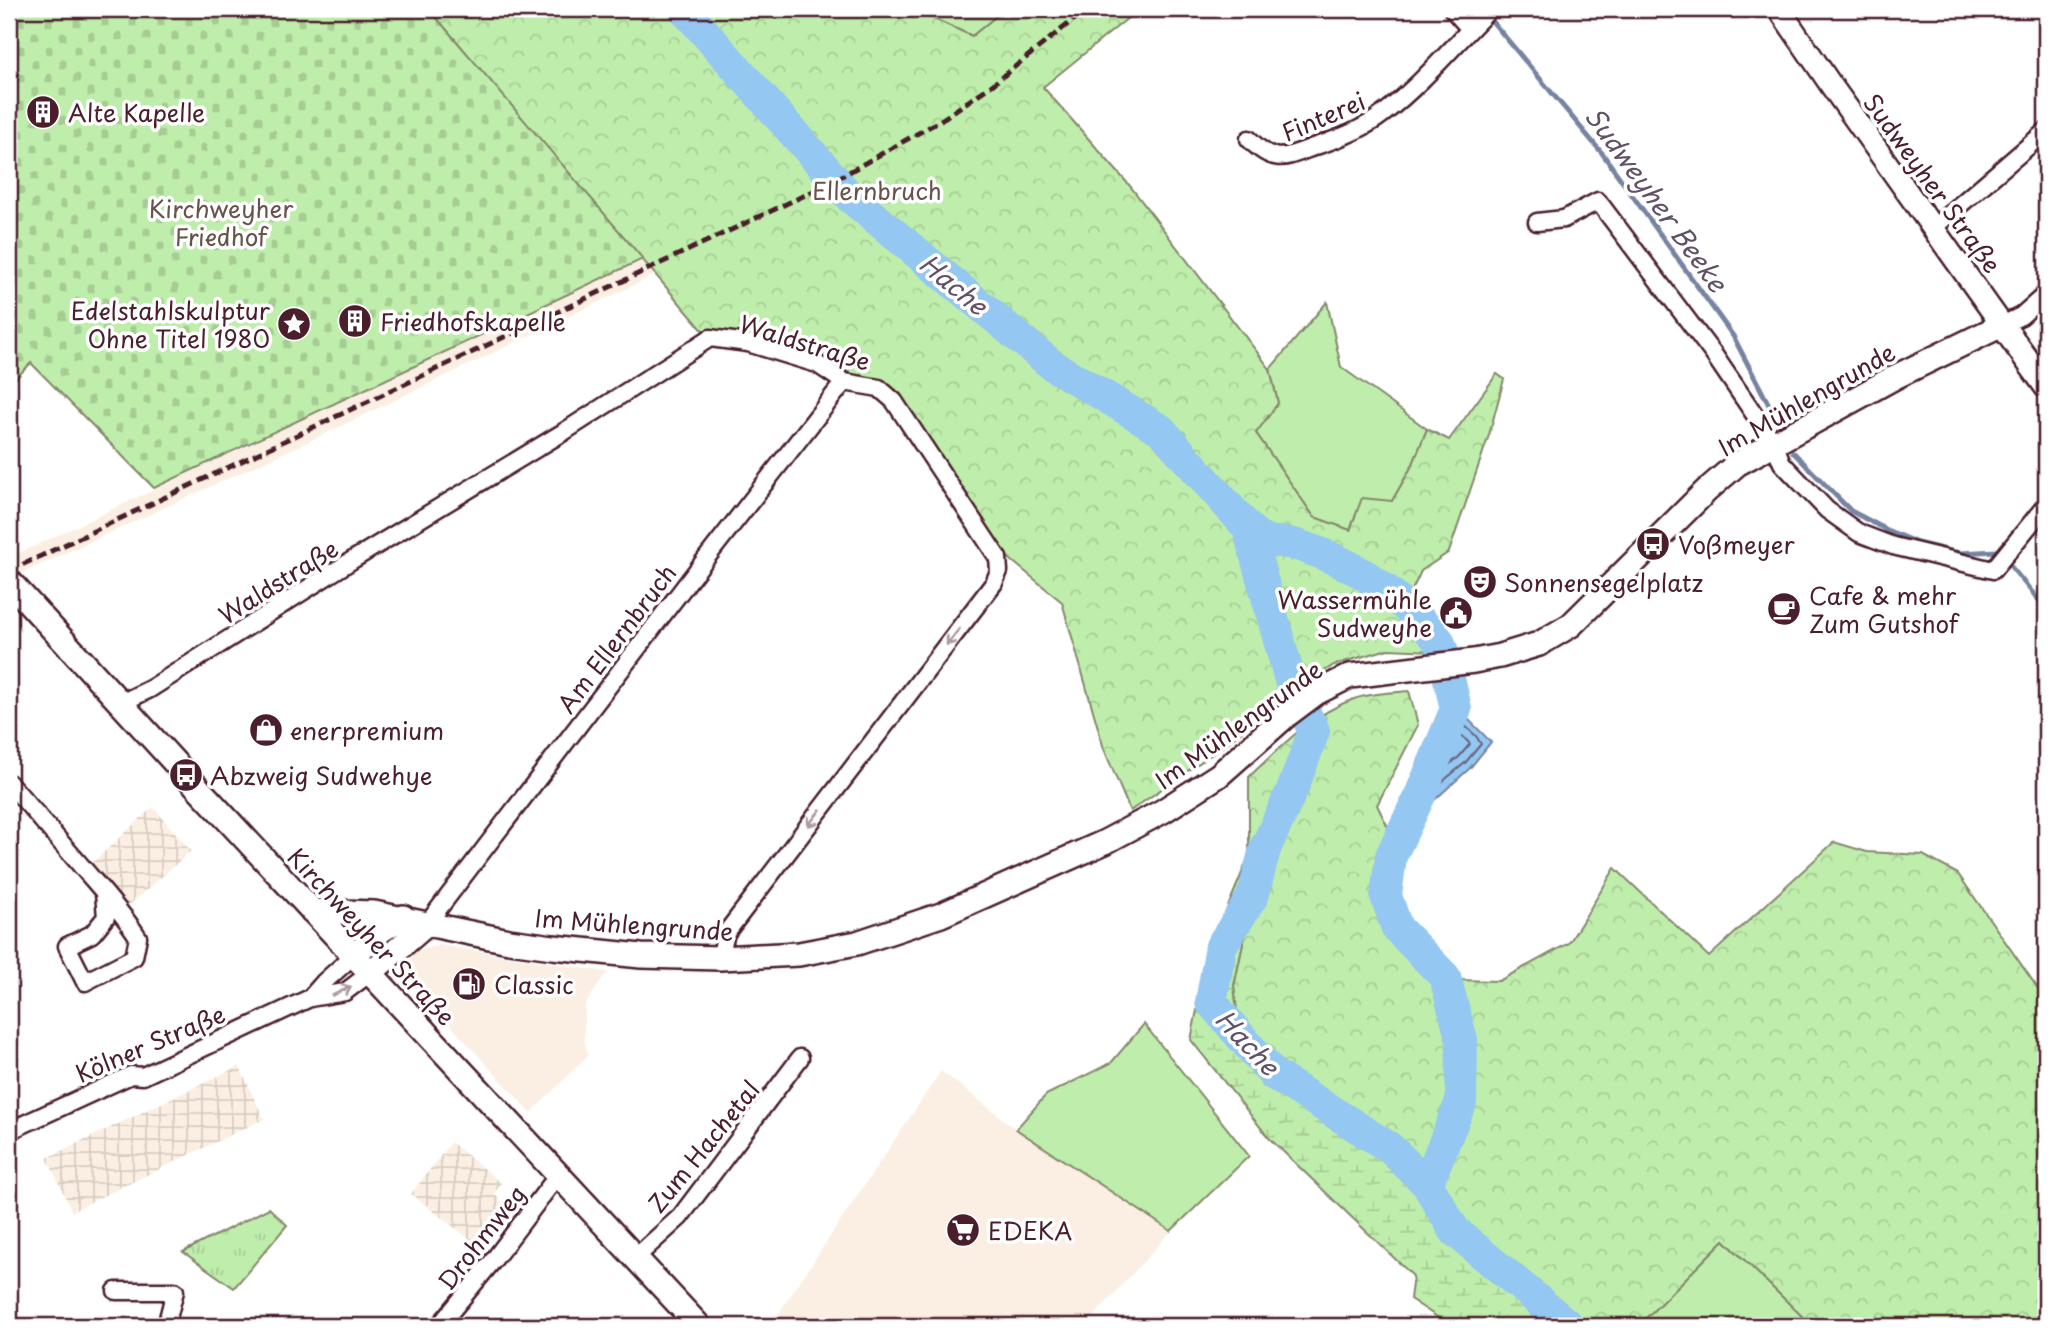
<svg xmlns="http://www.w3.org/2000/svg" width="2055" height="1335" font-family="'Playpen Sans',sans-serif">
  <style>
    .built { fill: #faefe2 }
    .industrial { fill: url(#industrial-grid) }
    .grass { fill: #bfeeac; stroke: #84866c; stroke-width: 2 }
    .forest { fill: url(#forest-crowns); stroke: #84866c; stroke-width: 2 }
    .wetland { fill: url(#wetland-marsh); stroke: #84866c; stroke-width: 2 }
    .cemetery { fill: url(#cemetery-stones); stroke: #84866c; stroke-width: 2 }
    .park { fill: url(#park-tufts); stroke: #84866c; stroke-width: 2 }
    .water { fill: #94c7f1; stroke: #7684a2; stroke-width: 2 }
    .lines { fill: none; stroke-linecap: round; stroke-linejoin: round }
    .shore { stroke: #68627a; stroke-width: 2 }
    .stream { stroke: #7684a2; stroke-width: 5 }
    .river { stroke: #94c7f1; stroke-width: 32 }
    .minor-casing { stroke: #4a1f2b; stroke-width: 21 }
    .tertiary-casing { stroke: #4a1f2b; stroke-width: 26 }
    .secondary-casing { stroke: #4a1f2b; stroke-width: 28 }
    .minor { stroke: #fff; stroke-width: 16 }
    .tertiary { stroke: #fff; stroke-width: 21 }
    .secondary { stroke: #fff; stroke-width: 23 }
    .rail { stroke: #4a1f2b; stroke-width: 5; stroke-dasharray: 10 5; stroke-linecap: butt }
    .oneway { stroke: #ae9aa0 }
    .labels { text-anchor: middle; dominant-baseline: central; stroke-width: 7; stroke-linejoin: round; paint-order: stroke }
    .poi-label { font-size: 24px; fill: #4a1f2b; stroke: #fff; text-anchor: start }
    .street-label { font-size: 24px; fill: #4a1f2b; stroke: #fff }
    .park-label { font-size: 24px; fill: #67534b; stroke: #fff }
    .water-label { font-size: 26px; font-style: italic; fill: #605166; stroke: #fff }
  </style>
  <defs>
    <pattern id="industrial-grid" width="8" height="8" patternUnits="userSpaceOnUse" patternTransform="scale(1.75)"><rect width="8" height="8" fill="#faefe2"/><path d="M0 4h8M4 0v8" fill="none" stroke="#d8ccc2"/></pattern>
    <pattern id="forest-crowns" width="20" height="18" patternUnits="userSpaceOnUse" patternTransform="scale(1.75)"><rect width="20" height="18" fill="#bfeeac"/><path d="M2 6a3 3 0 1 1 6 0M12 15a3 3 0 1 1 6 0" fill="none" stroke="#a6cc94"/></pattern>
    <pattern id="wetland-marsh" width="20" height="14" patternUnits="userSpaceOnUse" patternTransform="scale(1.75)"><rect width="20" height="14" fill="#bfeeac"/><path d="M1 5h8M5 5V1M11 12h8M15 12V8" fill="none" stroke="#a6cc94"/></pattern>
    <pattern id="cemetery-stones" width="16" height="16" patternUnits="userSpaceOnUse" patternTransform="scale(1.75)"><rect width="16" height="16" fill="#bfeeac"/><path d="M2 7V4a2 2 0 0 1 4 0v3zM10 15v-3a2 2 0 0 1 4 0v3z" fill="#a6cc94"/></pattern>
    <pattern id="park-tufts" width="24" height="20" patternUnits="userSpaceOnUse" patternTransform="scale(1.75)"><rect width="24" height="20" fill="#bfeeac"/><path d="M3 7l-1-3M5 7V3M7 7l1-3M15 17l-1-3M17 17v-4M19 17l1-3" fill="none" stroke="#a6cc94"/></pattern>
  </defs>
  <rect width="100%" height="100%" fill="#fff"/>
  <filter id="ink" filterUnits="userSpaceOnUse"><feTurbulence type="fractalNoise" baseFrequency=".0143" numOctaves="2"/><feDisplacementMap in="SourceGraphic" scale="14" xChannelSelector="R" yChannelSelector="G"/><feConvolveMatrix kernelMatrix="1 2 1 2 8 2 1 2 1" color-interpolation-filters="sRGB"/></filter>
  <g filter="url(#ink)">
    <path class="built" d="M820,176H861L316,438L9,579V558Z
      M439,945L607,972L585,1005L584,1038L588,1055L531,1113L411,982L406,964L417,951Z
      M941,1071L1016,1129L1171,1231L1085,1326H770Z"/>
    <path class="industrial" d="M153,807L191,851L127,907L89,866Z
      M239,1066L264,1119L72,1211L47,1158Z
      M451,1142L501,1183L494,1194L501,1201L506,1215L480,1247L411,1194Z"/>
    <path class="grass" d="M912,9H1005L972,36Z
      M1327,302L1341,367L1427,429L1413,464L1392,501L1350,530L1314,517L1256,433L1278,403L1270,369Z
      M1144,1024L1249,1156L1171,1231L1016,1129L1046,1095L1111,1063Z
      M1724,1240L1812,1326H1638Z"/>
    <path class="forest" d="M429,9H912L972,36L1005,9H1139L1043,87L1130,186L1270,369L1278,403L1256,433L1314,517L1350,530L1362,498L1392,501L1413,464L1427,429L1449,440L1497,374L1504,379L1489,435L1449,552L1421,571L1402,612L1428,640L1433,651L1388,649L1334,665L1275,703L1225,745L1130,811L1104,749L1062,602L1005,555L897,397L863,378L819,361L706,334Z
      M1409,691L1418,725L1377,805L1392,835L1379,907L1399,943L1455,980L1499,981L1569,943L1615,868L1709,957L1834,842L1867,852L1923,855L1958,874L2046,1000V1326H1812L1724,1240L1638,1326H1593L1494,1255L1392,1145L1276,1070L1239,1030L1234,986L1245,934L1208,955L1249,856V777C1280,747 1312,714 1354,699C1371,693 1392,693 1409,691Z"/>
    <path class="wetland" d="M1245,934L1234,986L1239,1030L1276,1070L1392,1145L1494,1255L1593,1326H1451L1410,1299L1413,1276L1269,1138L1191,1040L1208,955Z"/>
    <path class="cemetery" d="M9,9H429L643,259L154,488L31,363L9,385Z"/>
    <path class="park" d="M269,1208L287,1225L234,1288L183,1252Z"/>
    <path class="water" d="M1448,706L1465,716L1491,742L1470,768L1431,803L1416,788L1436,720Z"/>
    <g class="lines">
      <path class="shore" d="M1453,715L1476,736L1481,744L1465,763L1431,791L1424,784C1429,762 1434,733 1449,716Z
        M1451,727L1455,728L1470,744L1459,757L1440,772L1437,768Z"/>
      <path class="stream" d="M1486,14L1602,153L1733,336L1780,426
        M1793,452L1851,511L1889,531L1917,543L1960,553L1997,551
        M2007,562L2046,609"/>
      <path class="river" d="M684,9L851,198L1052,365L1161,430L1248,528L1292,687L1314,731L1293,788L1265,849L1253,896L1221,946L1211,1002L1273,1074L1390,1148L1427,1184L1455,1231L1569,1326
        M1248,528C1272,550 1272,537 1297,545C1359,564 1397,593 1439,641L1442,649L1456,709L1421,793L1391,856L1386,896L1397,928L1445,977L1462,1040L1461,1102L1427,1184"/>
      <g class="minor-casing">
        <path id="minor" d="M1452,9L1470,29
          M1249,139C1275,166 1285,157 1316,146C1338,139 1364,129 1383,114C1422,84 1455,44 1490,9
          M1537,222L1564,219L1598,201L1714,355L1774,443L1782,463L1827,510L1859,533L1893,546L1993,570L2046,505
          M1933,228L2046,131
          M2002,325L2021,316L2046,294
          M121,703L150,689L354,559L562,433L710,338L748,343L817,364L844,382L879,388L894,401L998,558L999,571L994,583L726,933L720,958
          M9,783C32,808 54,835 77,861C98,886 121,910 138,937L134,957L85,982L67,946L92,934L106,917L104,893
          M427,924L704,561L844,382
          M310,998L324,982L354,955
          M9,1131L131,1075L143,1076L310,998L345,992L370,973
          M636,1257L680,1217L800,1058
          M116,1291H175L166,1326
          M439,1326L492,1262L558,1175"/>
      </g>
      <g class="tertiary-casing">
        <path id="tertiary" d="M1779,9L1833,88L2002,325"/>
      </g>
      <g class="secondary-casing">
        <path id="secondary" d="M9,581L186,775L699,1326
          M312,911L374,913L509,941L553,947L641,956L720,958L799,954L857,943L941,915L1105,842L1163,811L1219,775L1288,714L1316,693L1350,676L1474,661L1500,656L1539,644L1571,625L1706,491L1737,464L1895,377L2002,325L2046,386
          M354,955L382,930L403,917
          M370,973L427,924"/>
      </g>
      <use href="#minor" class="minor"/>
      <use href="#tertiary" class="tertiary"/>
      <use href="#secondary" class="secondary"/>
      <path class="rail" d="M9,571L824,186L938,122L992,85L1087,9"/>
    </g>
    <defs><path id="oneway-shaft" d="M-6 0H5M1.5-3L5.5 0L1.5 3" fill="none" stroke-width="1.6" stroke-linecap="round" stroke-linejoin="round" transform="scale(1.75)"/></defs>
    <g class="oneway">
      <use href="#oneway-shaft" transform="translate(953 637) rotate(128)"/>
      <use href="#oneway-shaft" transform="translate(814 818) rotate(127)"/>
      <use href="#oneway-shaft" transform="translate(342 991) rotate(-25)"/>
    </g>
  </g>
  <defs>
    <g id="building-disc" transform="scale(1.75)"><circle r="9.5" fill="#4a1f2b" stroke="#fff"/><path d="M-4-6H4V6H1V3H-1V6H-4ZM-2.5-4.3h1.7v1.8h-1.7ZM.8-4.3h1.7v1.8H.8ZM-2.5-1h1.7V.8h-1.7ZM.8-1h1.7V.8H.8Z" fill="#fff"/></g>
    <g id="sight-disc" transform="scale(1.75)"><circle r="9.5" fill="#4a1f2b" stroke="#fff"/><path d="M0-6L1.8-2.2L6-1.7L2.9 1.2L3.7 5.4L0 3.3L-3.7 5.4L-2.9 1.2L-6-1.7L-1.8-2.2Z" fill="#fff"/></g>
    <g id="bus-disc" transform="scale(1.75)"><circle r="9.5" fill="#4a1f2b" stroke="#fff"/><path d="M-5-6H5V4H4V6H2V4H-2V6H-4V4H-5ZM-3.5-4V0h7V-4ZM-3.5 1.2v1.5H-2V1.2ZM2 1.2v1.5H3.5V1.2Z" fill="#fff"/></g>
    <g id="theatre-disc" transform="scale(1.75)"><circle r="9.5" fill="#4a1f2b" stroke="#fff"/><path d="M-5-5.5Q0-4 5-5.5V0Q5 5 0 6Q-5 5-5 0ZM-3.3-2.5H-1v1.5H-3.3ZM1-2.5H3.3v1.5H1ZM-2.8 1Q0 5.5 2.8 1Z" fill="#fff"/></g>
    <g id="cafe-disc" transform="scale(1.75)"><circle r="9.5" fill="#4a1f2b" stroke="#fff"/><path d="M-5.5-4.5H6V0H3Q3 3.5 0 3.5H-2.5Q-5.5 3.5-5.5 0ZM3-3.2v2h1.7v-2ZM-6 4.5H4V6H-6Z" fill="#fff"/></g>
    <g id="civic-disc" transform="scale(1.75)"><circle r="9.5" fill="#4a1f2b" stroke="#fff"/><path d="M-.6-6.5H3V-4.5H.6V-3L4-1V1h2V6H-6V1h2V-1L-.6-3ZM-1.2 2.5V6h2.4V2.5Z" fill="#fff"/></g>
    <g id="shop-disc" transform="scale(1.75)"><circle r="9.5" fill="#4a1f2b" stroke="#fff"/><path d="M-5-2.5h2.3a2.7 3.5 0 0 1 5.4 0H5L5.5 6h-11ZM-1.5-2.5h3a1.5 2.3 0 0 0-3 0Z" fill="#fff"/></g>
    <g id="fuel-disc" transform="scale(1.75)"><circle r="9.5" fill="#4a1f2b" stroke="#fff"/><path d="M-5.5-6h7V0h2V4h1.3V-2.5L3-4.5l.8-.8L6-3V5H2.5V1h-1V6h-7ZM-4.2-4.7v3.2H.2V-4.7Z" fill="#fff"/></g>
    <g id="supermarket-disc" transform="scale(1.75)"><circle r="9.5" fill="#4a1f2b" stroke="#fff"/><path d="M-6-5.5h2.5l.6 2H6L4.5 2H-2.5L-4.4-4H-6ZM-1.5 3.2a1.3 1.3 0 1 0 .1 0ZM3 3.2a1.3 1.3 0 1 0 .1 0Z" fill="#fff"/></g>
  </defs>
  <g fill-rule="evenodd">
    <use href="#building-disc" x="43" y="112"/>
    <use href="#building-disc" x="355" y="321"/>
    <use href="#sight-disc" x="294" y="324"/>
    <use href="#bus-disc" x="1653" y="544"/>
    <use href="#theatre-disc" x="1480" y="582"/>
    <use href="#cafe-disc" x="1784" y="609"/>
    <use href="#civic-disc" x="1456" y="613"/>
    <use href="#shop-disc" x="266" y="730"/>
    <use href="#bus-disc" x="186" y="775"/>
    <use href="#fuel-disc" x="469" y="984"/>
    <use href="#supermarket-disc" x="963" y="1230"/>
  </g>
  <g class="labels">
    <g class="poi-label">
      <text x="68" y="112">Alte Kapelle</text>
      <text x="270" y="310" text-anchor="end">Edelstahlskulptur<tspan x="270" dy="28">Ohne Titel 1980</tspan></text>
      <text x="380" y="321">Friedhofskapelle</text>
      <text x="1678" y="544">Voßmeyer</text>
      <text x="1504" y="582">Sonnensegelplatz</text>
      <text x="1809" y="595">Cafe &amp; mehr<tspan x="1809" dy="28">Zum Gutshof</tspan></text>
      <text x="1432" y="599" text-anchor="end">Wassermühle<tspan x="1432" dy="28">Sudweyhe</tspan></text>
      <text x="290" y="730">enerpremium</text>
      <text x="210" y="775">Abzweig Sudwehye</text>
      <text x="494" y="984">Classic</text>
      <text x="988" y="1230">EDEKA</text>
    </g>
    <g class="street-label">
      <text transform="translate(1323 116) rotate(-23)">Finterei</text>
      <text transform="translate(1933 183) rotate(54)">Sudweyher Straße</text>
      <text transform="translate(805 342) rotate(17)">Waldstraße</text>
      <text transform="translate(1806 399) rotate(-30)">Im Mühlengrunde</text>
      <text transform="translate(278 581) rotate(-32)">Waldstraße</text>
      <text transform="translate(616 638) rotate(-53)">Am Ellernbruch</text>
      <text transform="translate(1238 724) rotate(-36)">Im Mühlengrunde</text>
      <text transform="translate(634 924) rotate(4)">Im Mühlengrunde</text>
      <text transform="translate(372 936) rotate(47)">Kirchweyher Straße</text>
      <text transform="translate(150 1043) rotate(-23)">Kölner Straße</text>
      <text transform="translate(703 1146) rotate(-51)">Zum Hachetal</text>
      <text transform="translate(481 1237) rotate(-52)">Drohmweg</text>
    </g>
    <g class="park-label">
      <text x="877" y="190">Ellernbruch</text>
      <text x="221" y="208">Kirchweyher<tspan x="221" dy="28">Friedhof</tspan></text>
    </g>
    <g class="water-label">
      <text transform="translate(1657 199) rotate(54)">Sudweyher Beeke</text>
      <text transform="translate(954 284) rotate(40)">Hache</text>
      <text transform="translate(1248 1042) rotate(47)">Hache</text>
    </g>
  </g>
  <rect width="2055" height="1335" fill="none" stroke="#fff" stroke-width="35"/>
  <rect x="18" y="18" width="2020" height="1300" fill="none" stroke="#4a1f2b" stroke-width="2.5" filter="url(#ink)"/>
</svg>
